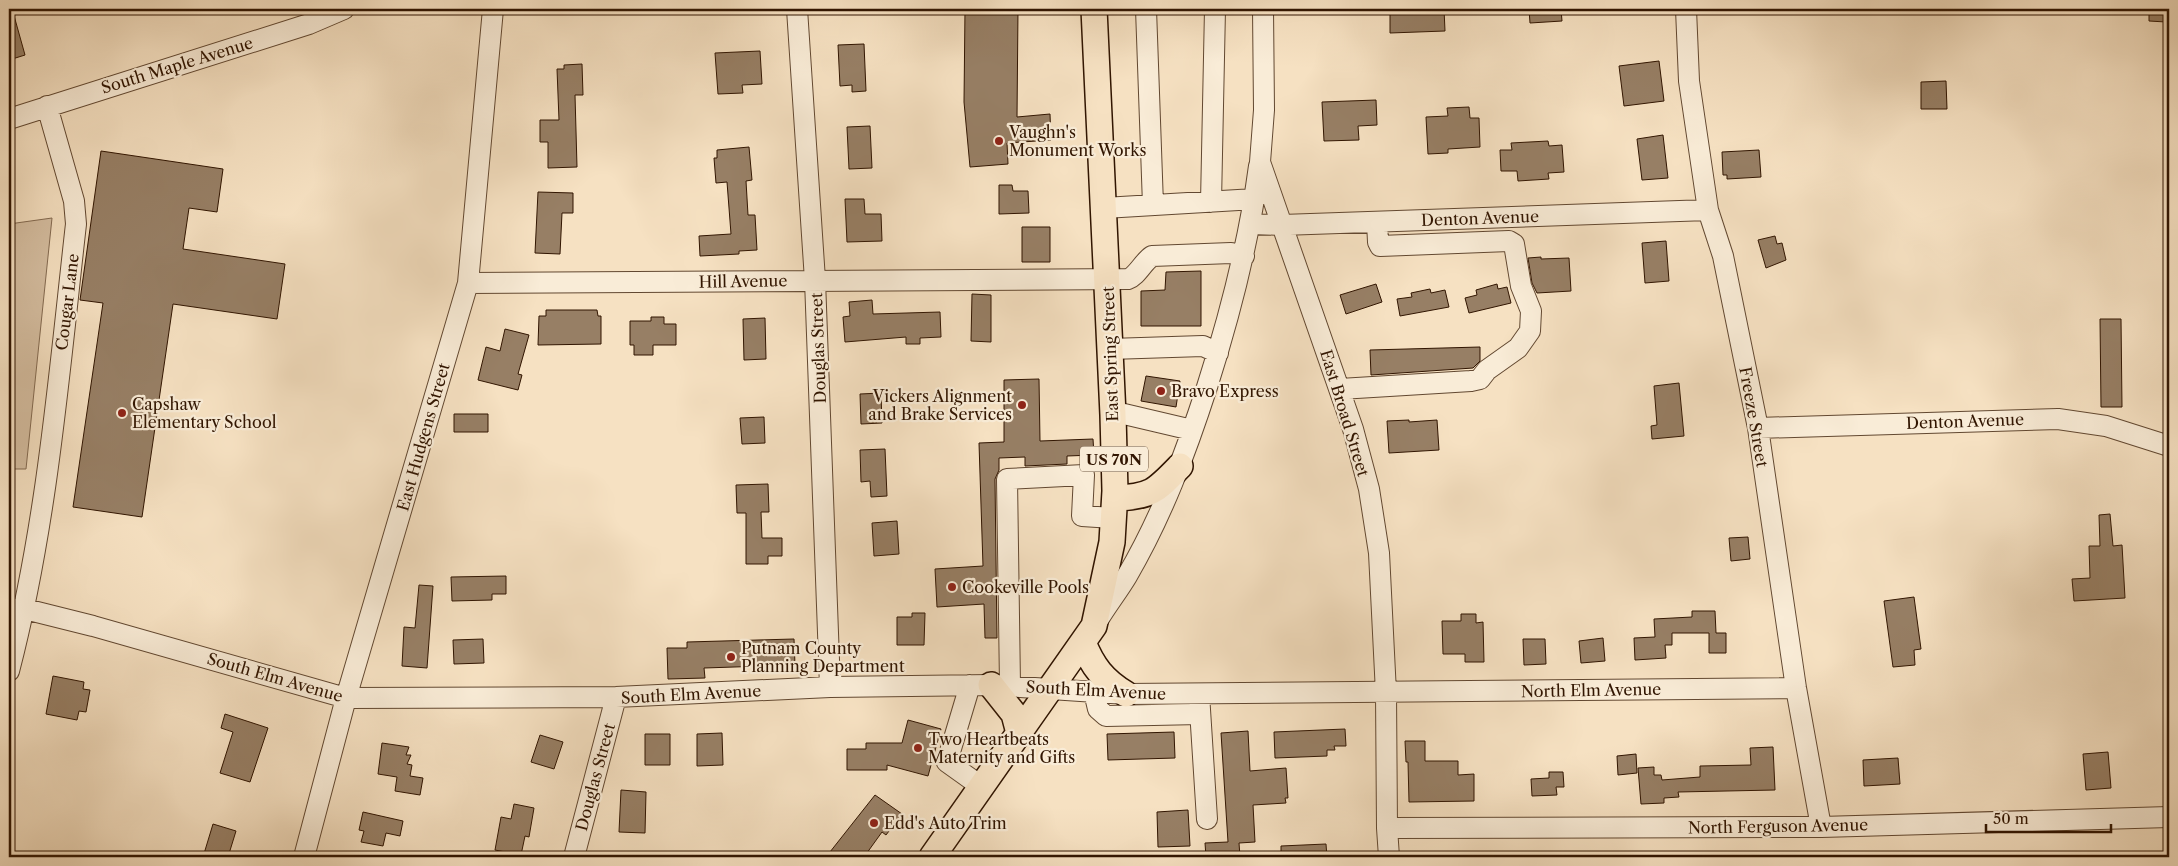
<svg xmlns="http://www.w3.org/2000/svg" width="2178" height="866" font-family="'Libre Caslon Text',serif">
  <style>
    .green { fill: #d5bea1; stroke: #836a51 }
    .building { fill: #977f65; stroke: #311501 }
    .lines { fill: none; stroke-linecap: round; stroke-linejoin: round }
    .minor-casing { stroke: #624831; stroke-width: 22 }
    .major-casing { stroke: #311501; stroke-width: 28 }
    .minor { stroke: #f9ecd7; stroke-width: 20 }
    .major { stroke: #f6e1c2; stroke-width: 25 }
    .poi-dot { fill: #8f2418; stroke: #f9ecd7; stroke-width: 2 }
    .labels { text-anchor: middle; dominant-baseline: central; stroke-width: 4.5; stroke-linejoin: round; paint-order: stroke }
    .shield { fill: #f9ecd7; stroke: #6d5641; stroke-width: 1 }
    .shield-label { font-size: 15px; font-weight: bold; fill: #311501 }
    .street-label { font-size: 16px; fill: #311501; stroke: #f9ecd7 }
    .poi-label { font-size: 16px; fill: #311501; stroke: #f9ecd7; text-anchor: start }
  </style>
  <rect width="100%" height="100%" fill="#f6e1c2"/>
  <filter id="stains"><feTurbulence type="fractalNoise" baseFrequency=".004" numOctaves="4"/><feColorMatrix values="0 0 0 0 .2 0 0 0 0 .09 0 0 0 0 .02 0 0 0 .5 -.17"/></filter>
  <radialGradient id="worn" r=".72"><stop offset=".6" stop-color="#630" stop-opacity="0"/><stop offset="1" stop-color="#630" stop-opacity=".3"/></radialGradient>
  <path class="green" d="M52,218L26,469H9V224Z"/>
  <path class="building" d="M965,9H1018L1017,117L1050,114L1051,140L1007,143L1008,164L970,167L964,102Z
    M1390,9H1444L1445,31L1390,33Z
    M1529,9H1561L1562,21L1530,23Z
    M2149,9H2166V22L2149,21Z
    M13,12L25,55L9,60V13Z
    M864,44L866,91L852,92V85L840,86L838,45Z
    M760,51L762,84L742,85L743,93L718,94L715,53Z
    M1659,61L1664,101L1624,106L1619,66Z
    M582,64L583,95H575L577,167L548,168V142H540V120H559L557,69H564V65Z
    M1946,81L1947,109H1921V82Z
    M1376,100L1377,125L1358,126L1359,140L1324,141L1322,102Z
    M1469,107L1470,118H1479L1480,147L1448,149V153L1428,154L1426,117L1448,116L1447,108Z
    M870,126L872,168L849,169L847,127Z
    M1663,135L1668,178L1642,180L1637,139Z
    M1548,141L1549,146L1562,145L1564,172L1548,173L1549,179L1518,181L1517,171H1501L1500,150H1512L1511,143Z
    M749,147L752,180L746,181L748,215H755L757,250L739,251V254L700,256L699,236L731,234L727,182L716,183L714,158H717V150Z
    M1759,150L1761,177L1727,179V175H1723L1722,152Z
    M101,151L223,169L217,212L189,208L183,249L285,264L277,319L173,304L142,517L73,507L103,303L80,300Z
    M999,185H1012L1013,191H1028L1029,213L999,214Z
    M538,192L573,193V213H562L560,254L535,253Z
    M845,199H864L865,214H881L882,241L847,242Z
    M1022,227H1050V262H1022Z
    M1775,236L1777,244L1782,243L1786,260L1766,268L1758,240Z
    M1666,241L1669,281L1645,283L1642,243Z
    M1541,257V259L1569,258L1571,291L1537,293L1532,283L1528,258Z
    M1201,271V326H1141V291L1165,290L1166,272Z
    M1376,284L1382,302L1346,314L1340,295Z
    M1497,284L1498,289L1507,287L1511,303L1469,313L1465,298L1477,295L1476,290Z
    M1430,289L1431,293L1445,290L1449,307L1400,316L1397,299L1412,297L1411,293Z
    M972,294L991,295V342L971,341Z
    M872,300L873,314L940,312L941,337L920,338V344H906V337L845,342L843,317L850,316L849,302Z
    M546,310H597L598,316H601V344L538,345L539,316H546Z
    M651,317H664V324H676V345H653V355H634V345H630V321H651Z
    M765,318L766,359L744,360L743,319Z
    M2100,319H2121L2122,407H2101Z
    M505,329L529,335L518,374L522,375L518,390L478,380L486,347L500,351Z
    M1480,347V361L1473,368L1371,375L1370,350Z
    M1146,376L1180,381L1176,407L1141,401Z
    M1039,379L1040,441L1093,439L1094,455L1067,456V464L1025,466V457L999,458V470L995,479L997,638H985L984,604L937,607L935,569L983,566L979,443L1004,442V380Z
    M1679,383L1684,436L1652,439L1651,426L1657,425L1654,386Z
    M881,393L882,423L861,424L860,394Z
    M454,414H488V432H454Z
    M764,417L765,443L742,444L740,418Z
    M1409,420V422L1437,420L1439,450L1389,453L1387,421Z
    M885,449L887,496L871,497L870,481L861,482L860,450Z
    M768,484L769,512H761L762,538H782V556H768V564H746V513H737L736,485Z
    M2110,514L2113,546L2122,545L2125,598L2074,601L2072,579L2090,578L2089,546H2100L2099,515Z
    M897,521L899,554L874,556L872,523Z
    M1748,537L1750,559L1731,561L1729,538Z
    M506,576V594H492V600L452,601L451,577Z
    M419,585L433,586L427,668L402,666L404,627L415,628Z
    M1914,597L1921,649L1914,650L1915,665L1893,667L1884,601Z
    M1692,611H1715L1716,633H1726V653H1709V633H1672V645H1665L1666,658L1635,660L1634,638L1655,637L1654,619L1692,617Z
    M912,613H925L924,645H897V617H912Z
    M1461,614H1476V623L1483,622L1484,662H1465V654H1443L1442,621H1461Z
    M1603,638L1605,661L1581,663L1579,641Z
    M483,639L484,663L454,664L453,640Z
    M794,639L795,665L704,668L705,678L668,679L667,648H687V642Z
    M1523,639H1545L1546,664L1524,665Z
    M53,676L84,682L83,689L90,690L86,712L79,711L77,720L46,714Z
    M225,714L268,728L250,782L220,773L233,732L221,728Z
    M908,720L941,729L928,776L887,765V770H847V749H866V743H902Z
    M1345,729L1346,746H1334L1335,750H1327V756L1275,758L1274,732Z
    M1248,731L1250,771L1286,768L1288,798H1285L1286,803L1253,805L1255,842L1239,843L1240,857H1206L1205,843L1228,842L1221,733Z
    M1174,732L1175,758L1108,760L1107,734Z
    M722,733L723,765L697,766V734Z
    M645,734H670V765H645Z
    M540,735L563,742L554,769L531,762Z
    M1405,741H1425V761H1458V775L1474,774V801L1409,802L1408,762H1406Z
    M382,743L409,747L406,755H411L407,764L412,765L410,776L423,778L420,795L395,791L397,777L378,774Z
    M1773,747L1775,790L1678,792L1679,797L1664,798V803L1641,804L1638,768L1654,767V775H1661L1662,780L1700,777V766L1751,765L1750,748Z
    M2108,752L2111,788L2086,790L2083,754Z
    M1636,754L1637,773L1618,775L1617,756Z
    M1898,758L1900,784L1864,786L1863,760Z
    M1549,772H1563L1564,787H1556L1557,795L1532,796L1531,779L1549,778Z
    M621,790L646,792L645,833L619,832Z
    M875,795L902,814L886,835L882,832L864,857H826Z
    M514,804L534,808L529,837L525,836L521,855L495,850L501,817L511,819Z
    M1188,810L1190,846L1158,847L1157,812Z
    M363,812L403,821L400,836L386,833L383,846L361,842L364,831L359,830Z
    M213,824L236,831L228,857H203Z
    M1326,844L1327,857H1281V846Z"/>
  <g class="lines">
    <g class="minor-casing">
      <path id="minor" d="M797,9L815,280L830,687
        M1146,9L1153,205
        M1263,9L1264,110L1260,162L1353,429L1369,489L1379,553L1386,693L1387,828L1389,857
        M1686,9L1689,81L1708,210L1723,256L1758,428L1796,688L1821,827
        M9,119L309,24L344,9
        M1211,202L1215,9
        M1104,208L1255,199
        M1251,224L1282,225L1708,210
        M468,283L1128,279C1137,276 1143,262 1152,256L1231,253L1244,256
        M1110,349L1203,346L1218,353
        M1340,389L1471,381L1480,379L1487,370L1518,348L1530,331L1531,311L1521,286L1514,244L1509,241L1380,246L1378,242L1377,222
        M1113,415L1124,414L1192,430
        M1758,428L2058,419L2106,426L2169,446
        M9,609H25L93,626L346,698L616,697L830,687L991,685L1126,694L1796,688
        M1098,620C1107,605 1118,591 1127,576C1162,516 1186,452 1207,387C1230,315 1249,242 1259,166
        M9,671C47,525 59,374 76,224L74,201L47,106
        M970,685L947,762L982,787
        M1010,685L1007,479L1084,475L1082,516L1113,518
        M1094,692L1098,709L1106,716L1200,714
        M1199,694L1207,819
        M1387,828L1821,827L2169,817
        M304,857L346,698L468,283L493,9
        M574,857L616,697"/>
    </g>
    <g class="major-casing">
      <path id="major" d="M1115,498C1151,497 1156,491 1180,466
        M1083,642C1092,666 1104,681 1126,694
        M991,685L1014,714L1019,733
        M932,857L1094,626L1112,542L1115,491L1113,415L1094,9"/>
    </g>
    <use href="#minor" class="minor"/>
    <use href="#major" class="major"/>
  </g>
  <g class="poi-dot">
    <circle cx="999" cy="141" r="5"/>
    <circle cx="1161" cy="391" r="5"/>
    <circle cx="1022" cy="405" r="5"/>
    <circle cx="122" cy="413" r="5"/>
    <circle cx="952" cy="587" r="5"/>
    <circle cx="731" cy="657" r="5"/>
    <circle cx="918" cy="748" r="5"/>
    <circle cx="874" cy="823" r="5"/>
  </g>
  <g class="labels">
    <rect class="shield" x="1080" y="446.5" width="68" height="25" rx="4"/>
    <g class="shield-label">
      <text x="1114" y="459">US 70N</text>
    </g>
    <g class="street-label">
      <text transform="translate(177 65) rotate(-17)">South Maple Avenue</text>
      <text transform="translate(1480 218) rotate(-2)">Denton Avenue</text>
      <text transform="translate(743 281) rotate(-1)">Hill Avenue</text>
      <text transform="translate(67 302) rotate(-83)">Cougar Lane</text>
      <text transform="translate(818 348) rotate(-92)">Douglas Street</text>
      <text transform="translate(1110 354) rotate(-92)">East Spring Street</text>
      <text transform="translate(1345 413) rotate(73)">East Broad Street</text>
      <text transform="translate(1754 417) rotate(80)">Freeze Street</text>
      <text transform="translate(1965 421) rotate(-2)">Denton Avenue</text>
      <text transform="translate(423 437) rotate(-74)">East Hudgens Street</text>
      <text transform="translate(275 677) rotate(16)">South Elm Avenue</text>
      <text transform="translate(1096 690) rotate(3)">South Elm Avenue</text>
      <text transform="translate(1591 690) rotate(-1)">North Elm Avenue</text>
      <text transform="translate(691 694) rotate(-3)">South Elm Avenue</text>
      <text transform="translate(595 777) rotate(-75)">Douglas Street</text>
      <text transform="translate(1778 826) rotate(-1)">North Ferguson Avenue</text>
    </g>
    <g class="poi-label">
      <text x="1009" y="132">Vaughn's<tspan x="1009" dy="18">Monument Works</tspan></text>
      <text x="1171" y="391">Bravo Express</text>
      <text x="1012" y="396" text-anchor="end">Vickers Alignment<tspan x="1012" dy="18">and Brake Services</tspan></text>
      <text x="132" y="404">Capshaw<tspan x="132" dy="18">Elementary School</tspan></text>
      <text x="962" y="587">Cookeville Pools</text>
      <text x="741" y="648">Putnam County<tspan x="741" dy="18">Planning Department</tspan></text>
      <text x="928" y="739">Two Heartbeats<tspan x="928" dy="18">Maternity and Gifts</tspan></text>
      <text x="884" y="823">Edd's Auto Trim</text>
    </g>
  </g>
  <rect width="2178" height="866" fill="none" stroke="#f6e1c2" stroke-width="30"/>
  <rect x="10" y="10" width="2158" height="846" fill="none" stroke="#311501" stroke-width="2.5"/>
  <rect x="15" y="15" width="2148" height="836" fill="none" stroke="#311501"/>
  <path d="M1986 824v8h125v-8" fill="none" stroke="#311501" stroke-width="2.5"/>
  <text x="1993" y="824" font-size="15" fill="#311501" stroke="#f9ecd7" stroke-width="4" paint-order="stroke">50 m</text>
  <rect width="100%" height="100%" filter="url(#stains)"/>
  <rect width="100%" height="100%" fill="url(#worn)"/>
</svg>
